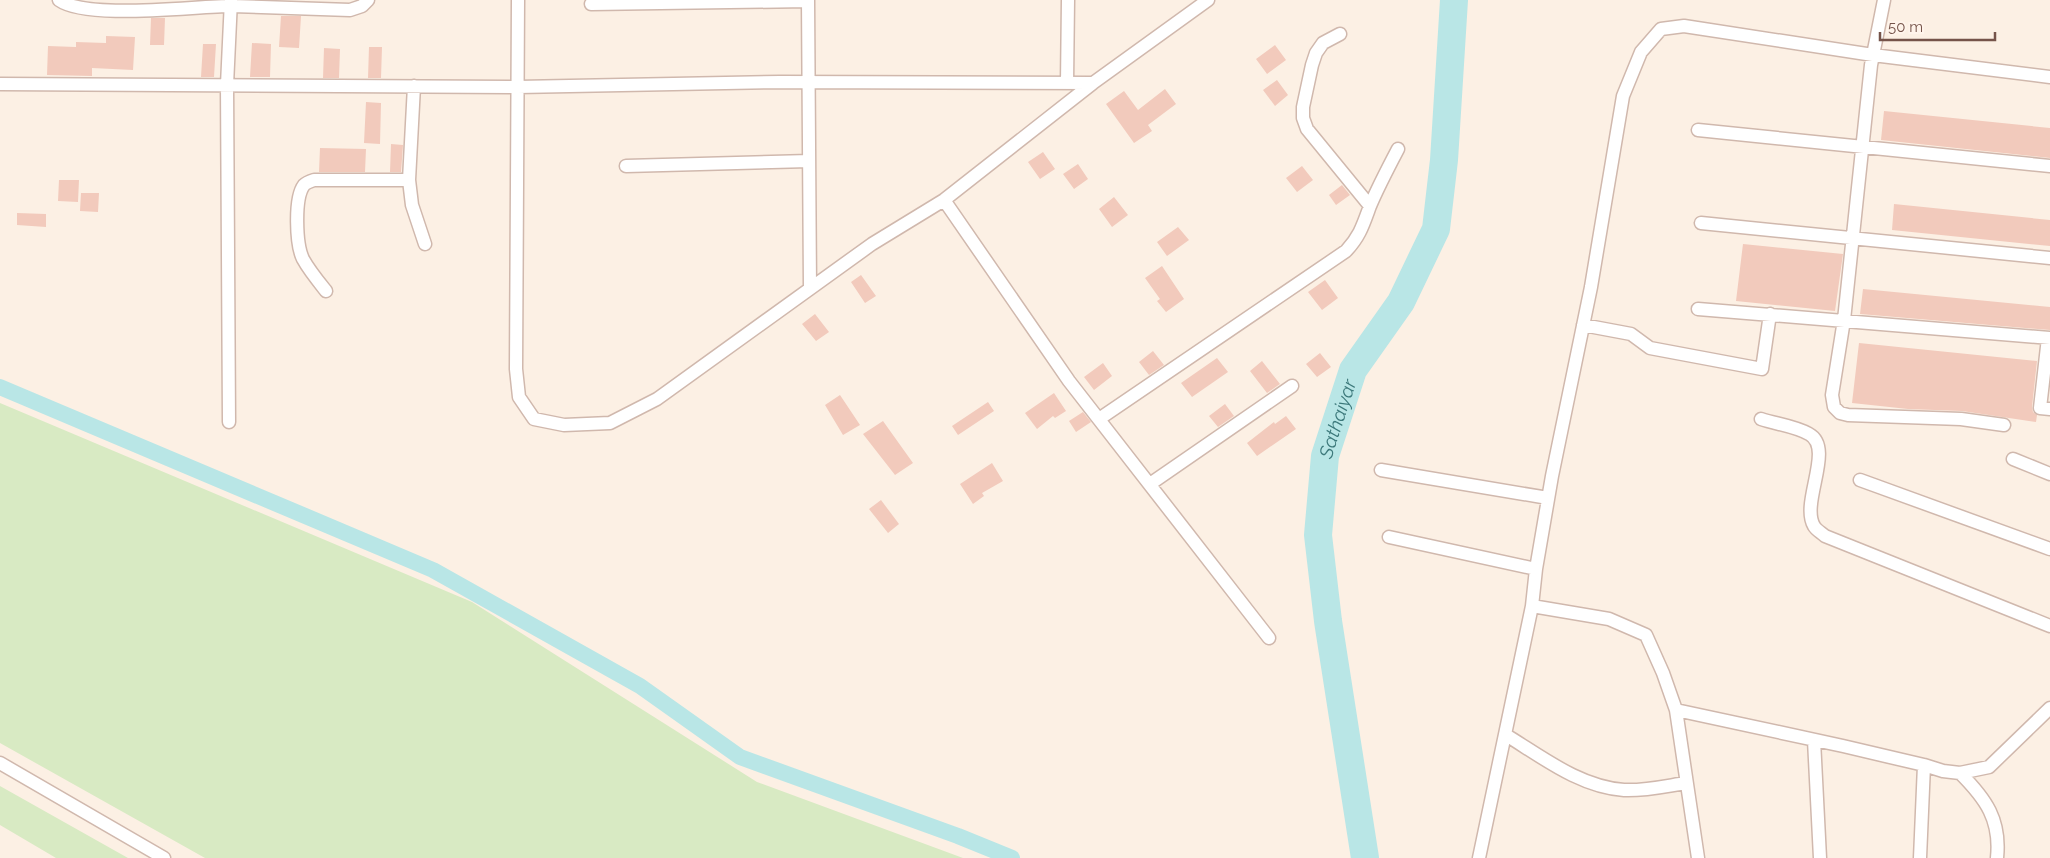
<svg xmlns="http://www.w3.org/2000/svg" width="2050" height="858" font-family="Raleway,sans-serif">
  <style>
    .green { fill: #d8eac3 }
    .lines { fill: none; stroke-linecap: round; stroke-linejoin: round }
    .canal { stroke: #b9e6e6; stroke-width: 16 }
    .river { stroke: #b9e6e6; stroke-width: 28 }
    .building { fill: #f2cabc }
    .street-casing { stroke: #d0b8ad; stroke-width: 15 }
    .street { stroke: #fff; stroke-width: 12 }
    .labels { text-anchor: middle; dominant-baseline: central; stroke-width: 4; stroke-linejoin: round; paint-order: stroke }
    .water-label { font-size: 19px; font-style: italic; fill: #3d797b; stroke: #fff4eb }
  </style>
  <rect width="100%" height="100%" fill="#fcf0e4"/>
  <path class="green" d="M0,403L472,602L757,782L963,858H205L0,743Z
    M0,786L128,858H56L0,825Z"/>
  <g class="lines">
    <path class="canal" d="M0,387L433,570L640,686L740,757L958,836L1012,858"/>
    <path class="river" id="s1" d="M1365,858L1328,621L1318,535L1325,456L1353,370L1401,302L1436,229L1444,160L1454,0"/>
  </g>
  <path class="building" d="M281,16H301L299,48L279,47Z
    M151,18H165L164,45H150Z
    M106,36L135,37L133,70L92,68V76L47,75L48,46L76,47V42L106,43Z
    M252,43L271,44L270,77H250Z
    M203,44H216L214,77H201Z
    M1275,45L1286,60L1267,74L1256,59Z
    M369,47H382L381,78H368Z
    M324,48L340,49L339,78H323Z
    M1277,80L1288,95L1275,106L1263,90Z
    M1165,89L1176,104L1148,125L1152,131L1134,143L1106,104L1124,91L1138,110Z
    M366,102L381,103L380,144L364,143Z
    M1884,111L2050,128V158L1881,140Z
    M391,144L403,145L401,172H390Z
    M320,148L366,149L365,172H319Z
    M1043,152L1055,169L1040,179L1028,162Z
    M1078,164L1088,179L1074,189L1063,174Z
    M1302,166L1313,180L1297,192L1286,178Z
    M59,180H79L78,202L58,201Z
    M1342,185L1350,195L1336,205L1329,195Z
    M81,193H99L98,212L80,211Z
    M1114,197L1128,215L1112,227L1099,209Z
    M1894,204L2050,220V246L1892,230Z
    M17,213L46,214V227L17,225Z
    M1178,227L1189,240L1167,256L1157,242Z
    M1743,244L1843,254L1835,311L1736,301Z
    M1162,266L1184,299L1166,312L1157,301L1160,299L1145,278Z
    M861,275L876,296L865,303L851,282Z
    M1325,280L1338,298L1322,310L1308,292Z
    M1863,289L2050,307V330L1860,314Z
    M815,314L829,332L816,341L802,324Z
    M1859,343L2037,361L2032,407L2033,412L2037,415L2036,422L1962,411L1908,409L1852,403Z
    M1153,351L1164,365L1149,375L1139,362Z
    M1320,353L1331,367L1317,377L1306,364Z
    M1217,358L1228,372L1192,397L1181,383Z
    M1262,361L1280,384L1267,393L1250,371Z
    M1103,363L1112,376L1094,390L1084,377Z
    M1054,393L1066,411L1055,418L1053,416L1037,429L1025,413Z
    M840,395L860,425L843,435L825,405Z
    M988,402L994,411L958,435L952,426Z
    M1225,404L1234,416L1218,427L1209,416Z
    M1083,412L1091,422L1076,432L1069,421Z
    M1286,416L1296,429L1257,456L1247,443L1274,422L1275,424Z
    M883,421L913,463L895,475L863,434Z
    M992,463L1003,481L982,493L984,496L973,504L960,484Z
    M881,500L899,524L888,533L869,509Z"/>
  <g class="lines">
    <g class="street-casing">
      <path id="street" d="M59,0C87,20 193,6 232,6C271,7 311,9 350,10L362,6L368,0
        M518,0L516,369L519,397L534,419L564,425L610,423L657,399L872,244L944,200L1093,83L1208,0
        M808,0L810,288
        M1884,0L1871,65L1844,320L1832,395L1834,407L1840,413L1848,415L1961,419L2004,425
        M591,4L808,1
        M1340,34L1323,43L1316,53L1312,65L1303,107V118L1307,129L1370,206
        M1067,83L1068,0
        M0,84L518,87L780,82L1093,83
        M414,86L409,180L412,205L425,244
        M1698,130L2050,166
        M626,166L809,161
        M944,200L1069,381L1269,638
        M1701,223L2050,258
        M326,291C318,281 309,270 303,259C296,245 294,198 304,185C306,183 311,181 314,180H409
        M1698,309L2050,338
        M1583,325L1631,334L1650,348L1762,369L1770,314
        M2048,338L2040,408L2050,409
        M1099,419L1346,251C1360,236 1363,225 1370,206C1378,187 1388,168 1398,149
        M1761,419C1776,424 1795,426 1809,434C1835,448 1800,503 1814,526C1816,530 1822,533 1825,536L2050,626
        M229,422L227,85L231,0
        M2013,459L2050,474
        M1381,470L1548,498
        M1860,480L2050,549
        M1150,484L1292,386
        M1389,537L1536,569
        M1532,606L1609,619L1646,635L1663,673L1676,710L1843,746L1924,765L1943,771L1960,773L1989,767L2050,708
        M1676,710L1698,858
        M1506,735C1542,757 1580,787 1624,790C1645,791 1666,786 1686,783
        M1814,740L1820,858
        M0,763L164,858
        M1960,773C1986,799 2001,820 1997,858
        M1479,858L1532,606L1536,569L1552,476L1591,287L1623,96L1641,52L1661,29L1684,26L1873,55L2050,77
        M1920,858L1924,765"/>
    </g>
    <use href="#street" class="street"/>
  </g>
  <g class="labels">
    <g class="water-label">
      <text stroke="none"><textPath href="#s1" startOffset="445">Sathaiyar</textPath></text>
    </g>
  </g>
  <path d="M1880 32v8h115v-8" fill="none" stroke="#755349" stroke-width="2.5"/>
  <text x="1888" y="32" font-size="15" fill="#755349" stroke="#fff4eb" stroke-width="4" paint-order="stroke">50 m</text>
</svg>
